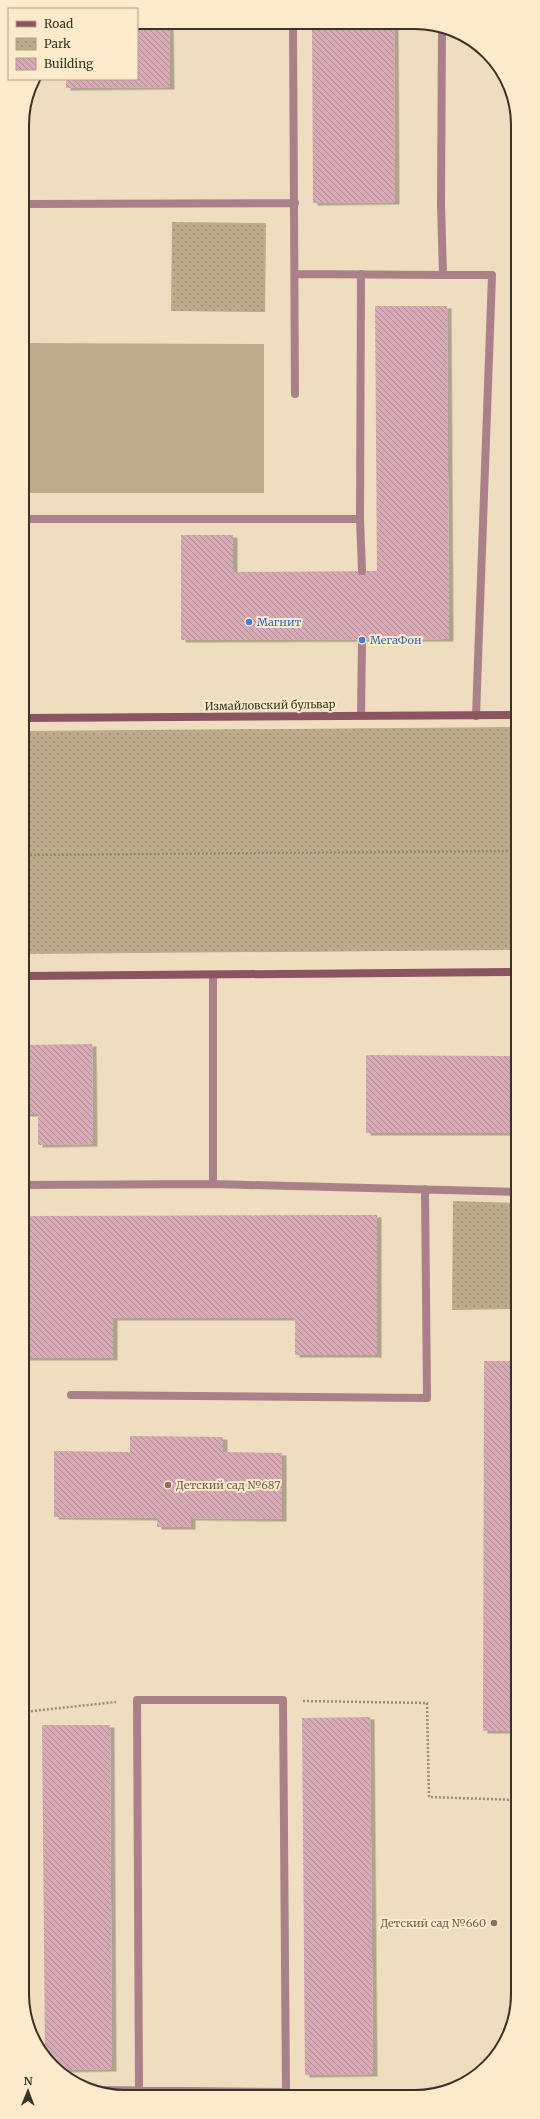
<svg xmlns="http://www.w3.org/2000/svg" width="540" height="2119" font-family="Merriweather,serif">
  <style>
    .park { fill: url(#park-dots) }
    .garden { fill: #bdac8a }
    .building { fill: url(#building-back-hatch); filter: url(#shadow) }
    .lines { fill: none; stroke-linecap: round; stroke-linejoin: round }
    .path { stroke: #968b75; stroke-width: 2.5; stroke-dasharray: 2 2; stroke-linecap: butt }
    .lane { stroke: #aa8189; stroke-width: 8 }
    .secondary { stroke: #8c5360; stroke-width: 8 }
    .shop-dot { fill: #3f7fe0; stroke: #fbebcb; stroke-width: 1.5 }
    .education-dot { fill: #8d6e63; stroke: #fbebcb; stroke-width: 1.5 }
    .labels { text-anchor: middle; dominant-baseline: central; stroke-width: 4; stroke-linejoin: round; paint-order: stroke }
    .shop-label { font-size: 11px; fill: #366cbe; stroke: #fbebcb; text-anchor: start }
    .street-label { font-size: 11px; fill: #393226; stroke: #fbebcb }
    .education-label { font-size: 11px; fill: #785e54; stroke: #fbebcb; text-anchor: start }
    .rim { fill: none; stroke: #393226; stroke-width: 2 }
  </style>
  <defs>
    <pattern id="park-dots" width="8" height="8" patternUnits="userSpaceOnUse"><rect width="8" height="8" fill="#bdac8a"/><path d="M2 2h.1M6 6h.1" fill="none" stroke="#9b8d71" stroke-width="1.8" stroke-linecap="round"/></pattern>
    <pattern id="building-back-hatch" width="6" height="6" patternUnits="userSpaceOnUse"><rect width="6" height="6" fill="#d7aab6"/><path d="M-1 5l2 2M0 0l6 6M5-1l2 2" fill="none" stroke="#af8b94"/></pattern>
    <filter id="shadow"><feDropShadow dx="4.5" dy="2.5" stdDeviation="0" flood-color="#0004"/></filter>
  </defs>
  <rect width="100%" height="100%" fill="#eedebf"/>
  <path class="park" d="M172,222L266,223L265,312L171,311Z
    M517,727V950L23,954L22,731Z
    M453,1201L517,1203L518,1309L452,1310Z"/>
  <path class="garden" d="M22,343L264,344V493H22Z"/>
  <path class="building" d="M137,22H169L170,87L66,88V79H137Z
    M312,23L394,24L395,202L313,203Z
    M375,306H447L449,639L181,640V535H233V572L377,571Z
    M92,1044L93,1144L38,1145V1114H23V1045Z
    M366,1055L517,1056V1133H366Z
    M377,1215V1355H295V1318H113V1358H25L26,1216Z
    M484,1361H518V1731H483Z
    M130,1436L223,1437V1452L282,1453V1519L191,1518V1527H157V1518L54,1517V1451L130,1452Z
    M370,1717L373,2074L305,2075L302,1718Z
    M42,1725H110L112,2069L57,2070L48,2062L45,2056Z"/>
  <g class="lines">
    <path class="path" d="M22,855L517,851
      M303,1701L427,1703L429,1797L518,1800
      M23,1712L116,1702
      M307,2092H387L395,2096"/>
    <path class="lane" d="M293,23L295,394
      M442,27L441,204L443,275H492L476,716
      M22,204L295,203
      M295,274L443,275
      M361,274L360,519L362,571
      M22,519H360
      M361,715L362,640
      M213,975V1184L517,1192
      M23,1185L213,1184
      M71,1395L427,1398L425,1189
      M93,2090L286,2092L283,1700H137L139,2091"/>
    <path class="secondary" d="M22,718L517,715
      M23,976L517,972"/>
  </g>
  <g class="shop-dot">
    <circle cx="249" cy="622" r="4"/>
    <circle cx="362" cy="640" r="4"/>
  </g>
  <g class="education-dot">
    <circle cx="168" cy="1485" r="4"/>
    <circle cx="494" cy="1923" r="4"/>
  </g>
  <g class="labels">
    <g class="shop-label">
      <text x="257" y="622">Магнит</text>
      <text x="370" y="640">МегаФон</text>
    </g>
    <g class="street-label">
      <text transform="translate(270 705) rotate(-1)">Измайловский бульвар</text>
    </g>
    <g class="education-label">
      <text x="176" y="1485">Детский сад №687</text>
      <text x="486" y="1923" text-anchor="end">Детский сад №660</text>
    </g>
  </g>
  <path d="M0 0H540V2119H0ZM125 29H415A96 96 0 0 1 511 125V1994A96 96 0 0 1 415 2090H125A96 96 0 0 1 29 1994V125A96 96 0 0 1 125 29Z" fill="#fbebcb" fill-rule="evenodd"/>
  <path class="rim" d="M125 29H415A96 96 0 0 1 511 125V1994A96 96 0 0 1 415 2090H125A96 96 0 0 1 29 1994V125A96 96 0 0 1 125 29Z"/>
  <rect x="8" y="8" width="130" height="72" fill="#fbebcb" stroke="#ada189"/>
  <rect x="16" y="21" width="20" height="6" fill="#8c5360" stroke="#ada189"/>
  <text x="44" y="28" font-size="12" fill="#393226">Road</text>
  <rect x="16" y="38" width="20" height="12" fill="url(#park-dots)" stroke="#ada189"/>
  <text x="44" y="48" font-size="12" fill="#393226">Park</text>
  <rect x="16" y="58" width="20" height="12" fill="url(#building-back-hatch)" stroke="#ada189"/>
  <text x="44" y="68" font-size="12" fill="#393226">Building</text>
  <g transform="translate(28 2091) rotate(1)" stroke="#fbebcb" stroke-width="3" paint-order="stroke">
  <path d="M0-3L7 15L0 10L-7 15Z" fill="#393226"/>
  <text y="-6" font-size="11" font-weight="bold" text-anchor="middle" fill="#393226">N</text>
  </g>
</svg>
